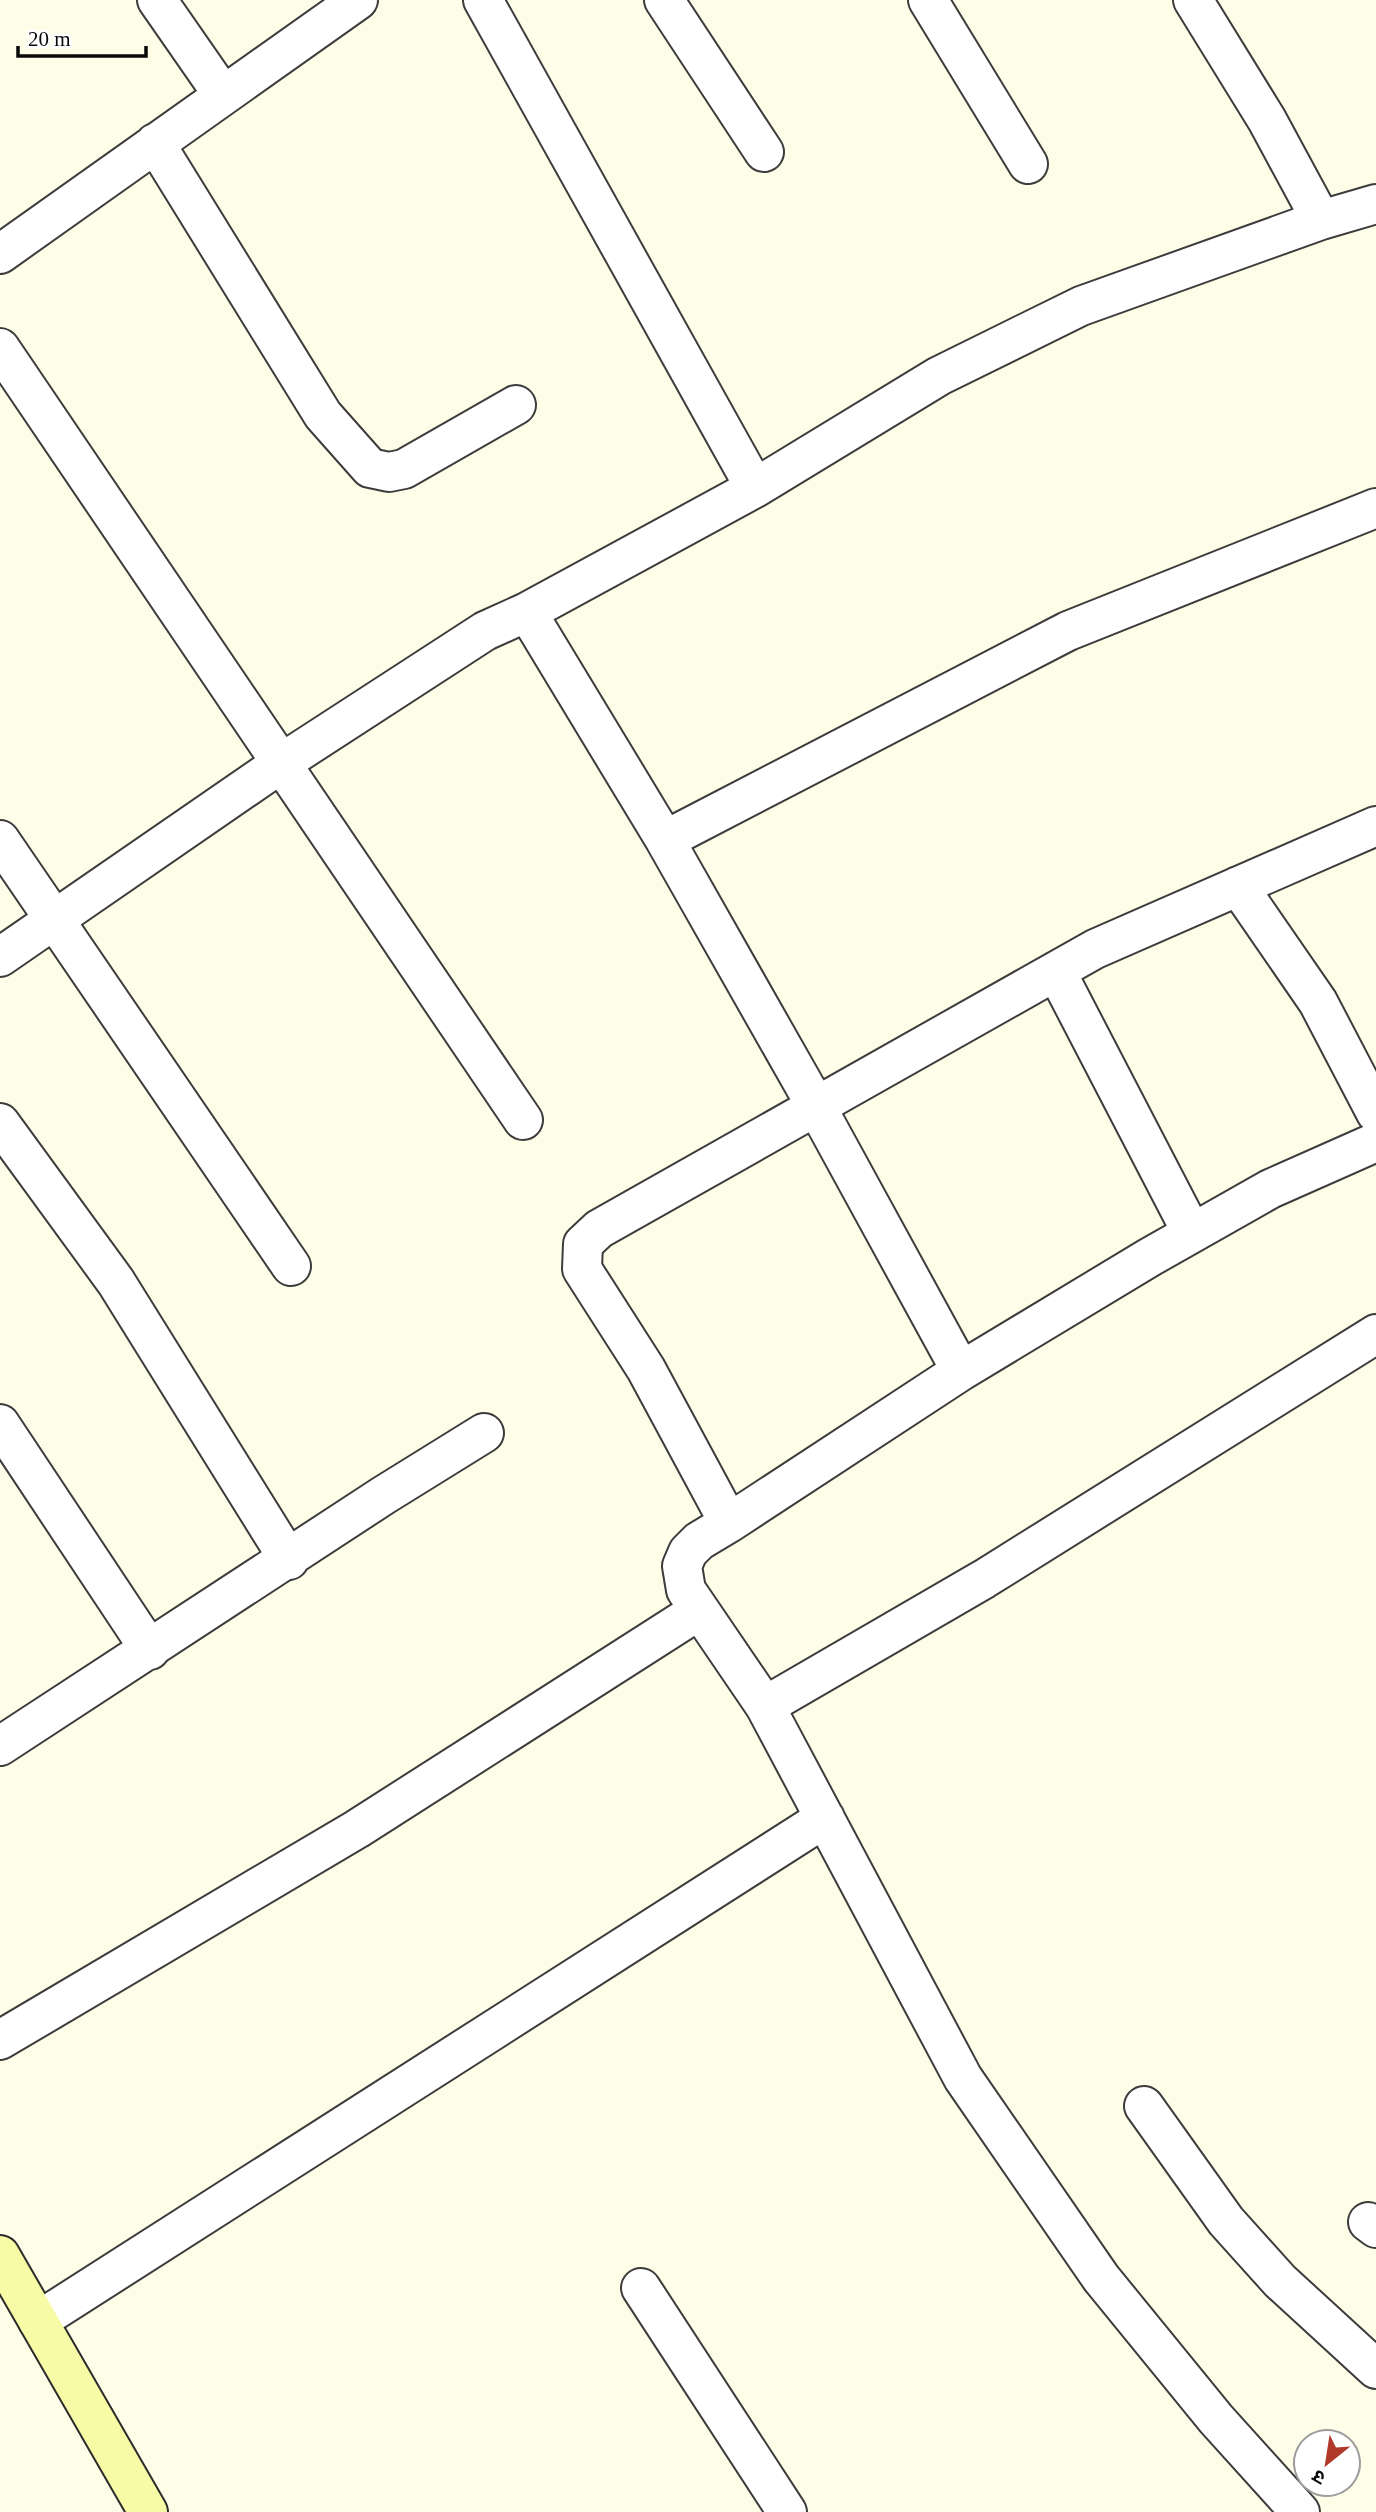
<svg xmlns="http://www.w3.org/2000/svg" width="1376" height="2512" font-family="'Times New Roman','Noto Sans Devanagari',serif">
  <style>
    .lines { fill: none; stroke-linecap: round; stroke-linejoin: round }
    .street-casing { stroke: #3c3c3c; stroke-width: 42 }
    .secondary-casing { stroke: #2b2b2b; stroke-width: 42 }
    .street { stroke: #fff; stroke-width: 38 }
    .secondary { stroke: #f7fba5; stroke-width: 38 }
  </style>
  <rect width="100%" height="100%" fill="#fefde7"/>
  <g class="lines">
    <g class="street-casing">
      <path id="street" d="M157,0L223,95
        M483,0L755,488
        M664,0L764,152
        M928,0L1028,164
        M1193,0L1267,120L1321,220
        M155,143L323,415L370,468L389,472L404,469L516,405
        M0,254L358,0
        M0,348L523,1120
        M527,612L665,840L816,1106L961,1371L729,1523L646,1369L582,1269L583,1244L599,1229L1056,971L1095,949L1376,826
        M0,840L291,1266
        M665,840L1068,631L1376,508
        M1238,886L1318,1002L1376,1113
        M0,957L280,764L485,631L527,612L755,488L939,376L1081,306L1321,220L1376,204
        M1056,971L1192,1233
        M0,1123L116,1282L289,1560
        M961,1371L1150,1257L1270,1189L1376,1142
        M0,1424L150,1650
        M729,1523L699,1541L688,1552L682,1566L686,1590L765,1706L963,2078L1101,2278L1216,2419L1300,2512
        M765,1706L984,1579L1376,1334
        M0,1746L384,1495L484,1433
        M0,2040L357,1829L698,1611
        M1144,2106L1226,2221L1280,2281L1376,2369
        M1368,2222L1376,2228
        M641,2288L787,2512
        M38,2321L825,1818"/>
    </g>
    <g class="secondary-casing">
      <path id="secondary" d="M0,2255L148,2512"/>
    </g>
    <use href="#street" class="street"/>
    <use href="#secondary" class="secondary"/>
  </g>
  <g transform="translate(1327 2463) rotate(210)"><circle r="33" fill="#ffffff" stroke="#9d9d9d" stroke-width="2"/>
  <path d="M0-5L12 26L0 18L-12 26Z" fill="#b1392a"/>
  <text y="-10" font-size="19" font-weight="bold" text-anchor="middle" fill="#090909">उ</text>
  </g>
  <path d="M18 46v10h128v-10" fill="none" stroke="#090909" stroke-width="3.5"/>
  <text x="28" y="46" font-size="21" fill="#090909" stroke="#ffffff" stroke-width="5" paint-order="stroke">20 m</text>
</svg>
